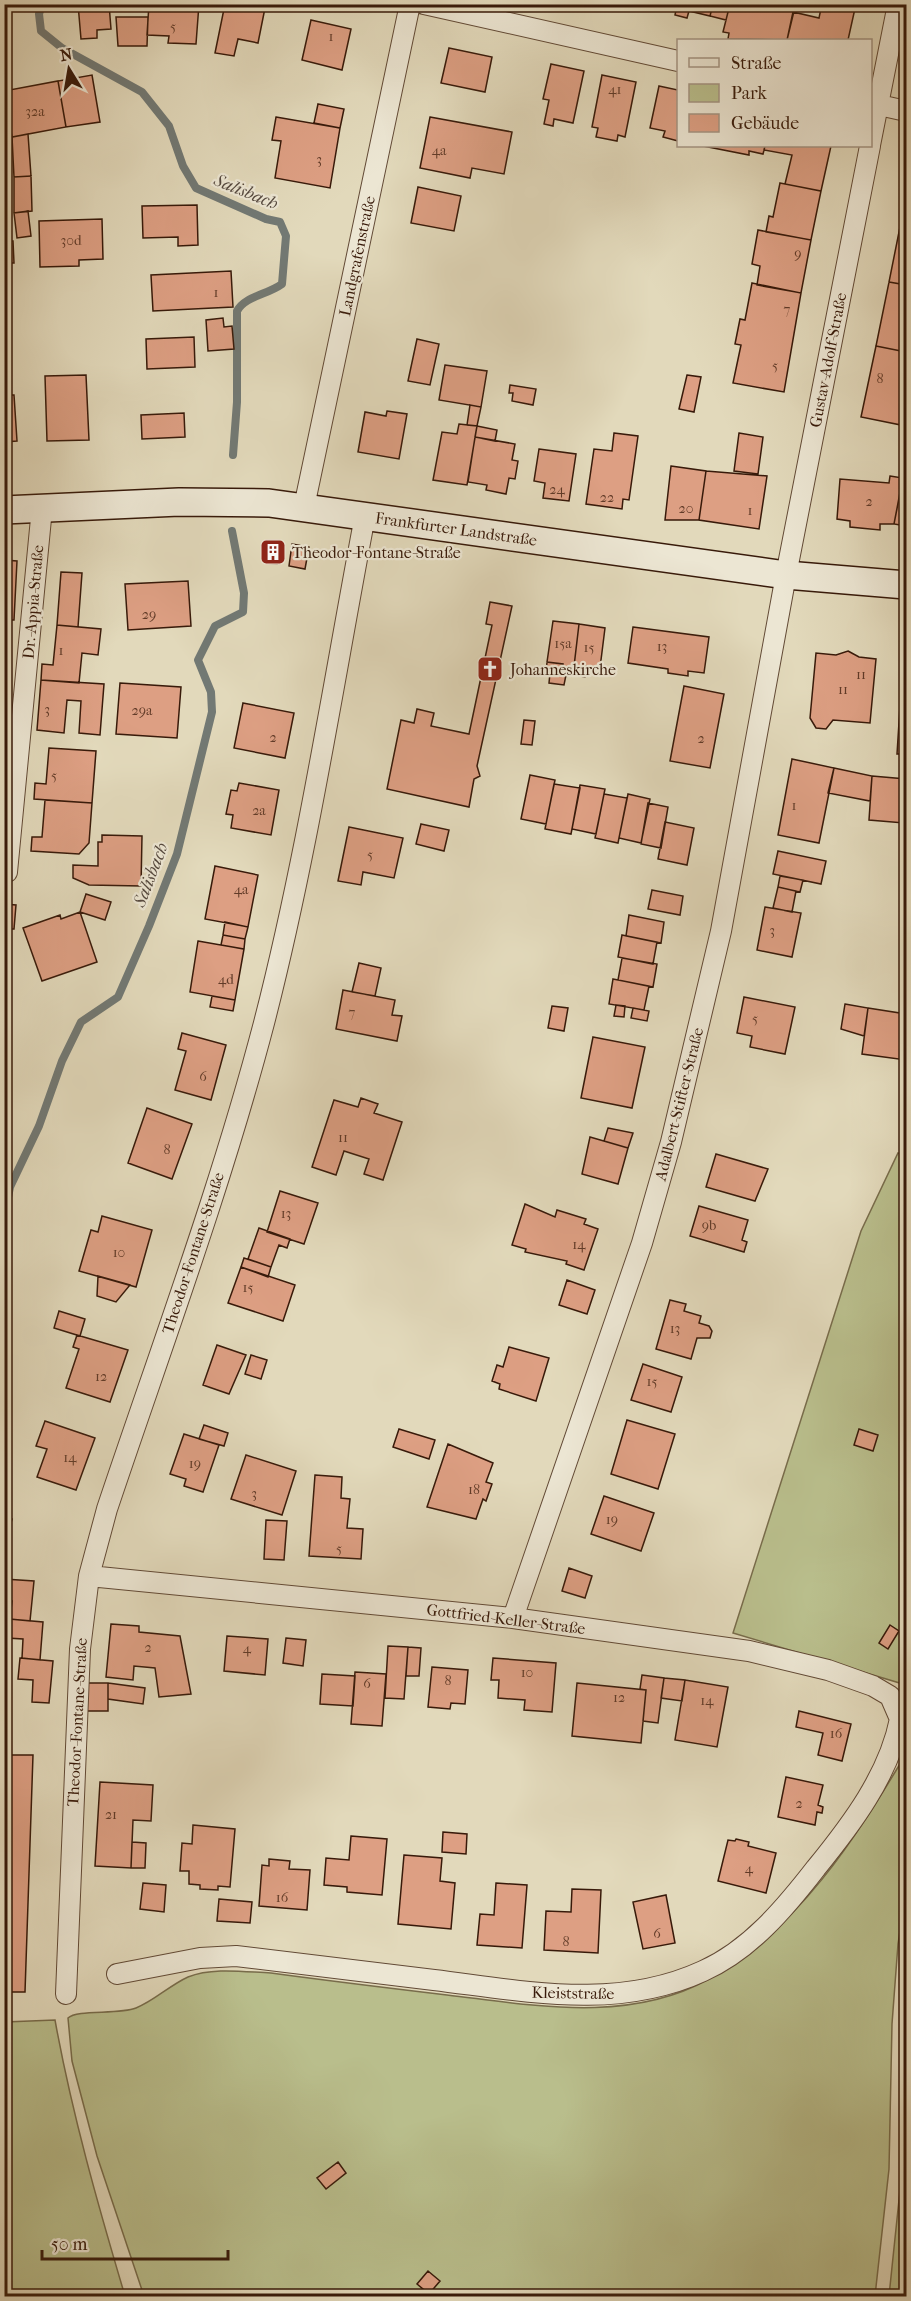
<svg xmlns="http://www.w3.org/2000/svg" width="911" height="2301" font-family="'IM FELL French Canon',serif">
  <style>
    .green { fill: #b9be8c; stroke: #786c4b; stroke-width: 1.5 }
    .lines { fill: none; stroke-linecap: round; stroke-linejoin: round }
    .stream { stroke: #727974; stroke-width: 8 }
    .building { fill: #dd9f83; stroke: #381a0a; stroke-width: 1.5 }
    .street-casing { stroke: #624a36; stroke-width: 22 }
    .secondary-casing { stroke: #381a0a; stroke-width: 30 }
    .street { stroke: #ece6d3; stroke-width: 20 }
    .secondary { stroke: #ece6d3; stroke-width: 27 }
    .labels { text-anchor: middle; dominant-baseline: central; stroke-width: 4.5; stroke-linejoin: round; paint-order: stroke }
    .number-label { font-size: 14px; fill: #613b28 }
    .street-label { font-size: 16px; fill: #381a0a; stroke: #ece6d3 }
    .poi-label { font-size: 16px; fill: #381a0a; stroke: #ece6d3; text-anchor: start }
    .water-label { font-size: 18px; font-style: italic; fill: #55493f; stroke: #ece6d3 }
  </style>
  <rect width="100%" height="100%" fill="#e2d9bb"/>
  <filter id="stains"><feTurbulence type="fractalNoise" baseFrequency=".00333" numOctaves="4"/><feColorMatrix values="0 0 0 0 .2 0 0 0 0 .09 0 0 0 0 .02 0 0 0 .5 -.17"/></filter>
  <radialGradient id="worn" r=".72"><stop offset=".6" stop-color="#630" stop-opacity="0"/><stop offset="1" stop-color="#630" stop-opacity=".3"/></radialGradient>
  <path class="green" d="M898,1153L906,1155V1677L903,1684L733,1633L861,1231Z
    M906,1754V1893L898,1944L892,2024L889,2169L875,2296H144L97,2156L72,2061L68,2018C77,2009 118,2015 136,2008C154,2001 170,1985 188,1977C213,1967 245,1972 271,1973C330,1981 388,1988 447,1995C533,2005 628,2024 709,1979C798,1929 855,1839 906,1754Z
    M906,1967V2296H889L902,2171Z
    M55,2020C72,2114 98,2205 125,2296H5V2022Z"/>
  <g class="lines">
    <path class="stream" d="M42,4L39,14L41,31L62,48L142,92L169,126L183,166L196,188L266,219L280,222L286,236L282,284C267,295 245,296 237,311V402L233,455
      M4,1218L10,1187L39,1126L62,1061L81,1022L118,997L149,926L177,854L212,712L211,692L198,660L215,626L243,612L244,593L232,531"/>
  </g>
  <path class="building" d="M78,4H109L111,29L97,30V38L81,39Z
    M149,4H199L196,44L168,43L169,36L147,35Z
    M225,4H248L265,8L258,43L238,39L234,56L215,53Z
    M654,4H713L710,16L689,11L687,18L675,15L676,10Z
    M713,4H730L726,20L710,16Z
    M730,4H784L795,7L787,40L728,39L729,33L723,32Z
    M822,4H856L848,40H787L793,12L819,18Z
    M116,17H148L147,46H118Z
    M311,20L351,29L342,70L302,60Z
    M449,48L492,57L485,92L441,83Z
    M551,64L584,71L573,123L554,119L553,126L544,124L549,100L543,99Z
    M92,75L100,122L66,127L58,81Z
    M602,75L636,82L625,137L618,135L617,141L596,137L598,128L592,127Z
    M58,81L66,127L12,137L4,91Z
    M659,86L678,90V141L663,137L665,131L650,128Z
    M318,104L344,109L340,128L314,123Z
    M276,117L340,128L330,188L275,178L281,141L272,140Z
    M430,117L512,132L504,174L472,168L470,178L420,168Z
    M28,134L31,176L14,177L12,137Z
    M703,146H765L763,154L749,151V155Z
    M765,146H831L821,191L785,184L792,155L764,150Z
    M31,176L32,211L14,213V177Z
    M780,183L821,191L811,240L766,232L769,216L773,217Z
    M418,187L461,196L454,231L411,223Z
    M906,190V223L901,222L904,206H900L902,192H906Z
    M197,205L198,245L178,246V237L143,238L142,206Z
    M28,211L31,236L17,238L14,213Z
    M102,219L103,259L79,260V266L40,267L39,221Z
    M901,222L906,223V285L889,282Z
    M758,230L811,240L801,293L757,285L760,266L752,264Z
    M4,241H13L14,263H4Z
    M231,271L233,307L153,311L151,275Z
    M889,282L906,285V352L876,346Z
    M752,283L801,293L784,392L733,383L741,345L735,344L740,319L745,320Z
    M223,318L224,327L232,326L234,349L208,351L206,320Z
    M194,337L195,367L147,369L146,339Z
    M417,339L439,344L430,385L408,381Z
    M876,346L906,352V398L901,425L861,417Z
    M445,365L487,371L481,407L439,400Z
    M86,375L89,440L47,441L45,376Z
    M687,375L701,377L694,412L679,409Z
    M510,385L536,389L533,405L512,401L513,393H509Z
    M4,395H14L17,441L4,442Z
    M470,405L481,407L477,426L467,425Z
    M387,411L407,414L399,459L358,452L365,412L386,416Z
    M184,413L185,437L142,439L141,415Z
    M459,424L477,426L467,485L433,480L442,432L457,434Z
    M477,426L497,430L495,441L475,437Z
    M614,433L638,436L629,500L623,499L622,509L586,504L594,449L612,451Z
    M739,433L763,437L758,474L734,471Z
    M475,437L515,444L512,460L518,461L515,479L509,478L506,494L486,490L487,485L468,482Z
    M539,449L576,454L569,501L543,498L545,483L534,481Z
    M671,466L706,471L699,520H665Z
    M706,471L767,476L759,529L699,520Z
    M890,476L903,478L894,524H880V530L850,527V521L837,519L840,479L889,483Z
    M902,482H906V526L894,524Z
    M269,541L280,542L277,564L266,563Z
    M292,544L309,547L305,569L289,566Z
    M4,560L17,561L14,620H4Z
    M61,572L82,573L78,627L57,625Z
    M188,581L191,626L128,630L125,584Z
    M490,602L512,606L477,766L480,776L474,779L469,807L387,789L401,720L414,723L417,709L434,713L431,726L469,734L492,625L486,624Z
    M553,621L579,624L573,675L561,674L563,664L547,662Z
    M579,624L605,628L600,668L586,666L585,677L573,675Z
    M57,625L101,629L98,655L82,653L79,683L41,680L42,664L53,665Z
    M633,627L709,637L704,673L688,671V676L668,673V669L628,663Z
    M848,651L859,657L876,659L870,723L833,720L826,729L816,728L810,718L816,653L836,655Z
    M547,662L563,664L561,674L566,675L564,685L549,683L550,673H546Z
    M41,680L104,684L100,735L79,733L81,701L67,700L64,733L37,730Z
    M120,683L181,687L177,738L116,734Z
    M684,686L724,694L710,768L670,761Z
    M901,691H906V754H897Z
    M243,703L294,713L285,758L234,748Z
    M524,720L535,721L532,745L521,744Z
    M49,748L96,751L92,803L34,799L35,783L46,784Z
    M792,759L834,768L819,843L778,835Z
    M834,768L872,776L870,801L828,793Z
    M530,775L555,780L546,824L521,819Z
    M872,776L906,779L904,823L869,820Z
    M239,783L279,790L271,835L231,828L233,815L226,814L231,790L237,791Z
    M554,784L580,788L571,834L545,829Z
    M580,785L605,789L596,834L572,829Z
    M604,794L627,798L618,843L595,838Z
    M628,794L650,799L641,843L619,838Z
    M45,800L92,803L89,843L79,854L31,851L32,837H42Z
    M648,803L668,807L661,848L641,844Z
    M665,822L694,828L687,865L658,859Z
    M421,824L449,830L444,851L416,844Z
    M349,827L403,838L394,878L363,872L361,885L338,881Z
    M102,835L142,836L141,886L89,885L73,878V865L98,866V842H102Z
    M778,851L826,861L821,884L773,874Z
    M215,866L258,875L248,927L205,919Z
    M780,876L803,880L800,892L778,887Z
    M778,887L796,891L792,912L773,908Z
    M652,890L683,896L680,915L648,909Z
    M86,894L111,902L105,920L80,912Z
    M4,904L16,905L14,929H4Z
    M765,907L801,913L792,957L757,950Z
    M80,912L97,962L42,981L23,928L60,915L61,919Z
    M629,915L664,922L661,943L626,936Z
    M225,922L248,927L245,939L223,935Z
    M223,935L245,939L244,949L221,945Z
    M622,935L657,942L653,964L618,957Z
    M198,941L244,949L235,1000L190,992Z
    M622,958L657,964L653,987L618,980Z
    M359,963L381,968L375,996L352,992Z
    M613,979L649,986L644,1010L609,1004Z
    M343,990L395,1000L392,1015L402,1016L397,1041L336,1029Z
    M212,996L235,1000L233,1011L210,1007Z
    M744,997L795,1007L785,1054L750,1047L752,1036L737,1033Z
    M845,1004L868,1008L864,1036L841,1029Z
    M616,1005L625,1006L624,1017L614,1016Z
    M552,1006L568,1008L564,1031L548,1028Z
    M633,1008L649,1011L647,1021L631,1018Z
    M868,1008L906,1014V1060L862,1054Z
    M182,1033L226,1045L211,1100L175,1090L186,1051L178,1049Z
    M593,1037L645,1047L632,1108L581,1098Z
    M361,1098L378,1104L374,1113L402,1122L383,1180L364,1174L369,1159L344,1151L336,1175L312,1167L334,1100L358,1107Z
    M147,1108L192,1124L172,1179L128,1163Z
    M608,1128L633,1133L628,1148L604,1141Z
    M590,1137L628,1148L618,1184L582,1174Z
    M716,1154L768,1169L755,1201L706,1187Z
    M280,1191L318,1203L304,1244L267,1232Z
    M525,1204L555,1217L557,1210L586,1219L584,1224L598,1229L584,1270L566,1264L567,1261L525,1252L526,1249L512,1245Z
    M699,1206L748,1220L742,1240L747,1242L744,1252L690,1236Z
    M102,1216L152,1230L136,1287L79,1271L91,1230L98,1232Z
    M259,1228L290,1239L287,1248L279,1245L271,1267L248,1259Z
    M244,1258L271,1267L268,1277L241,1267Z
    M241,1267L295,1285L283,1321L228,1303Z
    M98,1276L130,1285L116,1302L97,1296Z
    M567,1280L595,1290L587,1314L559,1305Z
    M670,1300L686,1304L684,1311L701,1316L699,1323L709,1326L712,1331L710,1338H697L691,1359L656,1349Z
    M59,1311L85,1319L80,1336L54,1328Z
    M77,1335L128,1350L110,1402L66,1388L79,1349L73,1347Z
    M217,1345L246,1355L229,1394L203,1385Z
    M509,1347L549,1358L536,1401L499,1389L500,1384L492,1381L497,1365L503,1367Z
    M251,1355L267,1360L261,1379L245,1374Z
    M643,1364L682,1377L671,1412L631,1400Z
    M627,1420L675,1434L658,1489L611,1474Z
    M45,1421L95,1438L76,1490L37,1477L47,1449L36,1446Z
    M204,1425L228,1433L224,1446L199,1439Z
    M399,1429L435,1440L429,1459L393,1447Z
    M859,1429L878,1435L873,1451L854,1445Z
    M184,1434L219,1445L203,1492L184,1486L186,1479L170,1474Z
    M448,1444L493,1463L486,1482L492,1484L486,1501L483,1499L476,1519L427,1507Z
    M246,1455L296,1471L282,1515L231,1499Z
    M315,1475L342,1477L341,1498L350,1499L347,1528L363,1529L361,1559L309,1556Z
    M604,1496L654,1513L641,1551L591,1534Z
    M4,1517L12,1519L4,1550Z
    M266,1520L287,1521L284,1560L264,1559Z
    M569,1568L592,1576L585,1598L562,1591Z
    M4,1579L34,1581L30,1621L10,1619L12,1601H4Z
    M9,1619L43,1622L40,1660L22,1658L23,1639L7,1638Z
    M111,1624L139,1626V1632L180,1636L191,1694L159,1697L155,1668L134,1666L133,1680L106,1677Z
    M890,1625L899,1631L888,1649L879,1643Z
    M227,1636L268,1639L265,1675L224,1671Z
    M286,1638L306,1640L303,1666L283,1663Z
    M388,1646L408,1647L404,1699L385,1698Z
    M408,1647L421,1648L419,1676H406Z
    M20,1658L53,1661L49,1703L32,1702L33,1680L18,1679Z
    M493,1658L556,1663L552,1712L524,1710L525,1700L498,1698L499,1680H491Z
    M432,1667L468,1670L465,1704L451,1703L450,1709L428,1707Z
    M355,1672L386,1674L382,1726L351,1724Z
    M322,1674L355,1676L353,1706L320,1704Z
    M642,1675L664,1678L658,1723L643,1721L646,1690L640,1689Z
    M664,1678L685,1680L682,1701L661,1698Z
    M685,1680L728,1687L717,1747L675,1740Z
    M87,1683H108V1711H87Z
    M108,1683L145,1688L143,1704L108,1699Z
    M577,1683L646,1690L641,1743L572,1736Z
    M799,1711L851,1724L842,1761L818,1755L823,1733L796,1727Z
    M4,1755H33L25,1992H4Z
    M786,1777L823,1785L818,1805L823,1807L822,1813L817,1812L815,1825L778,1817Z
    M100,1782L153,1785L151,1821L133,1820L131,1868L95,1866Z
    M193,1825L235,1829L230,1887L218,1886V1890L200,1889V1885L189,1884V1871H180L182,1843L192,1844Z
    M443,1832L467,1834L466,1854L442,1852Z
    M351,1836L387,1839L382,1895L347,1892V1887L324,1885L326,1858L349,1860Z
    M736,1839L749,1842L748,1846L776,1853L766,1893L718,1881L728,1840L735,1841Z
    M132,1842L146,1843L145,1868H131Z
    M404,1855L442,1858L440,1881L455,1883L451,1929L398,1924Z
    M269,1859L290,1861L289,1869L310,1870L307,1910L259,1906L262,1865L269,1866Z
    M143,1883L166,1885L164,1912L140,1909Z
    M496,1883L527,1885L522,1948L477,1945L480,1914L494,1915Z
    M572,1889L601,1890L598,1953L544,1950L546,1911L571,1912Z
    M666,1895L675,1943L643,1949L633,1902Z
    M219,1899L252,1902L250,1923L217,1921Z
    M338,2162L346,2173L326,2189L317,2178Z
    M903,2268H906V2296H902Z
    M428,2271L440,2281L429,2294L417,2284Z"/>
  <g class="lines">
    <g class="street-casing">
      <path id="street" d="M424,4L678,61
        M870,103L906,111
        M870,145L898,4
        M304,507L410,4
        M4,871L7,872L42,508
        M89,1576L513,1618L749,1651L828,1670L873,1686L890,1696L900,1719C889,1775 851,1825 816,1868C785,1908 750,1950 703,1971C616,2011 525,1991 434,1980C368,1972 302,1964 236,1956L200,1958L117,1974
        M513,1618L642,1243L671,1142L721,931L786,575L870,146
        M66,1994L80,1649L89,1576L107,1509C161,1348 221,1187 264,1023C307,856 333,685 365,516"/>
    </g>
    <g class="secondary-casing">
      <path id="secondary" d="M4,510L179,502L269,503L786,575L906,585"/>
    </g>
    <use href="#street" class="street"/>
    <use href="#secondary" class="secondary"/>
  </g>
  <defs>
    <g id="building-square" transform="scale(1.35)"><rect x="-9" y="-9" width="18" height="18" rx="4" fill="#8f2418" stroke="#ece6d3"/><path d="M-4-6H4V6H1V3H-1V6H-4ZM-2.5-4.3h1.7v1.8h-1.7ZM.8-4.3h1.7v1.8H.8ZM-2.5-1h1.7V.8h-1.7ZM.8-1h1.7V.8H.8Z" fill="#fff"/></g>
    <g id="church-square" transform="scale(1.35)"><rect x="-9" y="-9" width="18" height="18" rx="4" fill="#8f2418" stroke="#ece6d3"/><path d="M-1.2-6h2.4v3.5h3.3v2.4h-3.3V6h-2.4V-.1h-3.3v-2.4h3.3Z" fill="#fff"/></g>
  </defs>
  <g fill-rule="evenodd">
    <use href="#building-square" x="273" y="552"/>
    <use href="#church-square" x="490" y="669"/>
  </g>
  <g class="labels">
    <g class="number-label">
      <text x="173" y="26">5</text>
      <text x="331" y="36">1</text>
      <text x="615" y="89">41</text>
      <text x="35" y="111">32a</text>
      <text x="439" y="150">4a</text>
      <text x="319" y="159">3</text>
      <text x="71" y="240">30d</text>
      <text x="798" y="253">9</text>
      <text x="216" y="292">1</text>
      <text x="787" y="309">7</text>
      <text x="775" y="365">5</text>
      <text x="880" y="378">8</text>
      <text x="557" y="489">24</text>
      <text x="607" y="497">22</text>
      <text x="869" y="501">2</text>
      <text x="686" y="508">20</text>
      <text x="750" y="510">1</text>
      <text x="149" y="614">29</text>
      <text x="563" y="643">15a</text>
      <text x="662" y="646">13</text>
      <text x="589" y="647">15</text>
      <text x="61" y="650">1</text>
      <text x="861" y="674">11</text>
      <text x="843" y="689">11</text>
      <text x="47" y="709">3</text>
      <text x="142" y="710">29a</text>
      <text x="273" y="737">2</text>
      <text x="701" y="738">2</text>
      <text x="54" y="775">5</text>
      <text x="794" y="805">1</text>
      <text x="259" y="810">2a</text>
      <text x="370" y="854">5</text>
      <text x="241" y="889">4a</text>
      <text x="772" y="930">3</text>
      <text x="226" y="979">4d</text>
      <text x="352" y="1012">7</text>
      <text x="755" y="1018">5</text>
      <text x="203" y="1076">6</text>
      <text x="343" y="1137">11</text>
      <text x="167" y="1149">8</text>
      <text x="286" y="1213">13</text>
      <text x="709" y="1225">9b</text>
      <text x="579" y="1244">14</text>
      <text x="119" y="1252">10</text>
      <text x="248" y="1287">15</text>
      <text x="675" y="1328">13</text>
      <text x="101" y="1376">12</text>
      <text x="652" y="1381">15</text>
      <text x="70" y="1457">14</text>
      <text x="195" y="1463">19</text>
      <text x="474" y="1489">18</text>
      <text x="254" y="1493">3</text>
      <text x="612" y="1519">19</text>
      <text x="339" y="1548">5</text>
      <text x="148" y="1647">2</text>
      <text x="247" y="1648">4</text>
      <text x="527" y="1672">10</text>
      <text x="448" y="1680">8</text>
      <text x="367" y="1683">6</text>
      <text x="619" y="1697">12</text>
      <text x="707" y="1700">14</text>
      <text x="836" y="1733">16</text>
      <text x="799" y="1803">2</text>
      <text x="111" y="1814">21</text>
      <text x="749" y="1868">4</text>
      <text x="282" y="1897">16</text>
      <text x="657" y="1933">6</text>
      <text x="566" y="1941">8</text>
    </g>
    <g class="street-label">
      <text transform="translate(357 256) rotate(-78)">Landgrafenstraße</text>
      <text transform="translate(828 360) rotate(-79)">Gustav-Adolf-Straße</text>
      <text transform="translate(456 529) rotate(8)">Frankfurter Landstraße</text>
      <text transform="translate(33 602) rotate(-85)">Dr.-Appia-Straße</text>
      <text transform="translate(679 1104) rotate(-76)">Adalbert-Stifter-Straße</text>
      <text transform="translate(193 1253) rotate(-72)">Theodor-Fontane-Straße</text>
      <text transform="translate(506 1619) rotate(7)">Gottfried-Keller-Straße</text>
      <text transform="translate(77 1722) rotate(-87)">Theodor-Fontane-Straße</text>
      <text transform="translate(573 1993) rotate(1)">Kleiststraße</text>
    </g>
    <g class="poi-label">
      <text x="292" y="552">Theodor-Fontane-Straße</text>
      <text x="510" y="669">Johanneskirche</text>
    </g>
    <g class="water-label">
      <text transform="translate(246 192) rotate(22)">Salisbach</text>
      <text transform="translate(151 875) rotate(-69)">Salisbach</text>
    </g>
  </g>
  <rect width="911" height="2301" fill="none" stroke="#e2d9bb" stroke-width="24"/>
  <rect x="6" y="6" width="899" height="2289" fill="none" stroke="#381a0a" stroke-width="3"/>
  <rect x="12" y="12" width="887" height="2277" fill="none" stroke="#381a0a" stroke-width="1.5"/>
  <rect x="677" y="39" width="195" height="108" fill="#ece6d3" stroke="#a49483" stroke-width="1.5"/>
  <rect x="689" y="58" width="30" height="9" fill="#ece6d3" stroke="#a49483" stroke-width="1.5"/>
  <text x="731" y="69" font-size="18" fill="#381a0a">Straße</text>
  <rect x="689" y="84" width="30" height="18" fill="#b9be8c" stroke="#a49483" stroke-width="1.5"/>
  <text x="731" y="99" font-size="18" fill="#381a0a">Park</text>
  <rect x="689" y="114" width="30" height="18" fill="#dd9f83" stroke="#a49483" stroke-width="1.5"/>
  <text x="731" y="129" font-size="18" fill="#381a0a">Gebäude</text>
  <g transform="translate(69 69) rotate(349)" stroke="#ece6d3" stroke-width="4.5" paint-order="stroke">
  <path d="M0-4.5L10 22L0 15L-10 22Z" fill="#381a0a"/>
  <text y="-9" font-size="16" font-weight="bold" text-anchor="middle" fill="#381a0a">N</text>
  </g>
  <path d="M42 2250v9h186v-9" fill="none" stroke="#381a0a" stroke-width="3"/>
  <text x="51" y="2250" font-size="18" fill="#381a0a" stroke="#ece6d3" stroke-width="4.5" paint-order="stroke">50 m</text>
  <rect width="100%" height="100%" filter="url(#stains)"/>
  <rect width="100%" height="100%" fill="url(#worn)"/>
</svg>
